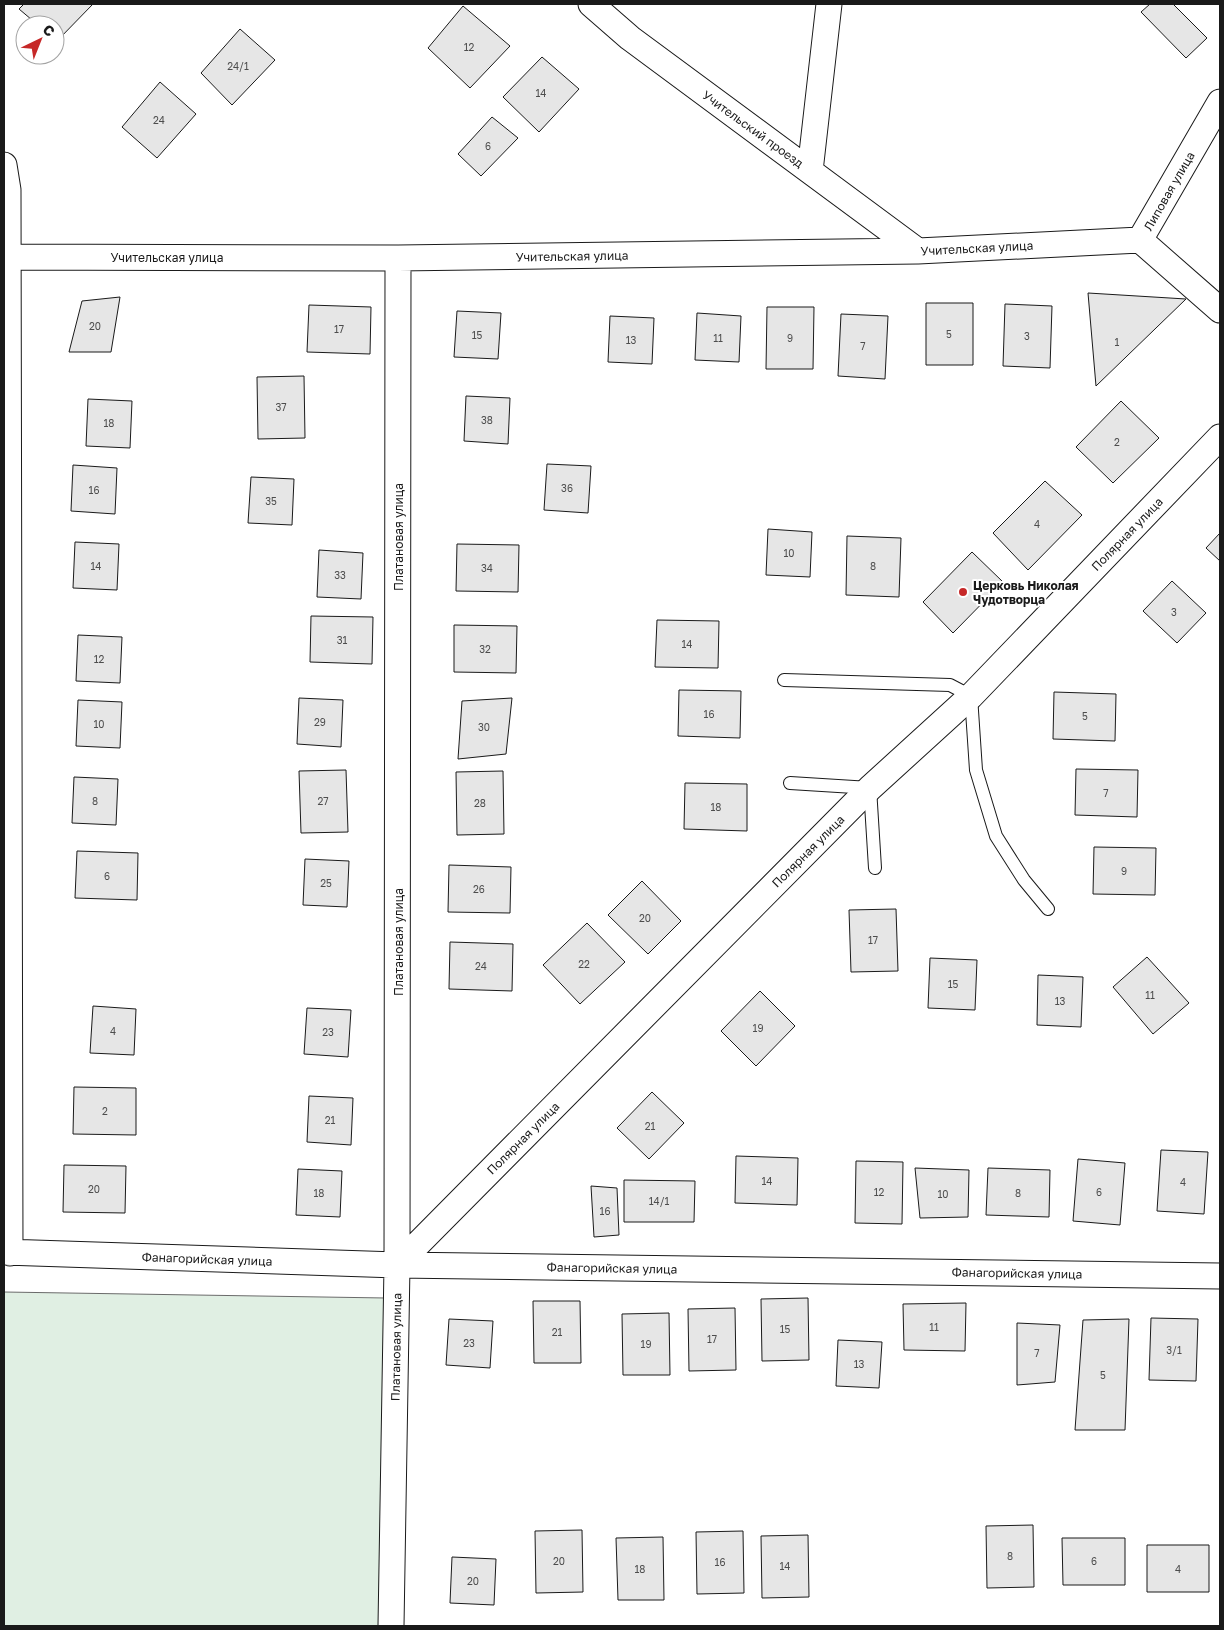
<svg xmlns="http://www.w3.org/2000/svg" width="1224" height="1630" font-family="'Golos Text',sans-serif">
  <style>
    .green { fill: #e0efe3; stroke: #6a6a6a }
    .building { fill: #e6e6e6; stroke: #1a1a1a }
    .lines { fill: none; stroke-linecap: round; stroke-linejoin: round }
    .service-casing { stroke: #1a1a1a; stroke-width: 14 }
    .minor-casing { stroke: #1a1a1a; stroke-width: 27 }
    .service { stroke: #fff; stroke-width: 12 }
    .minor { stroke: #fff; stroke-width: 25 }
    .poi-dot { fill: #c62828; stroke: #fff; stroke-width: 2 }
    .labels { text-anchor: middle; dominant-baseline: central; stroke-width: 4; stroke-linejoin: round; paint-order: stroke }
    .number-label { font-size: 10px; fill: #4d4d4d }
    .street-label { font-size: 12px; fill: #1a1a1a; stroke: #fff }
    .poi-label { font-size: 12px; font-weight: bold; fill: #1a1a1a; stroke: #fff; text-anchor: start }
  </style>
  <rect width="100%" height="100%" fill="#fff"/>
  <path class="green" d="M4,1292L386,1298L385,1626H4Z"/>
  <path class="building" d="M24,4H93L56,42L55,25H38L19,9Z
    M1150,4H1173L1207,38L1186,58L1141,12Z
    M463,6L510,46L470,88L428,48Z
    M240,29L275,60L232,105L201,73Z
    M542,57L579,89L539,132L503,97Z
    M160,82L196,114L157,158L122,127Z
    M492,117L518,138L481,176L458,154Z
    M1088,293L1186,299L1096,386Z
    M120,297L111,352H69L82,301Z
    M926,303H973V365H926Z
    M1005,304L1052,306L1050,368L1003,366Z
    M309,305L371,307L370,354L307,352Z
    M767,307H814L813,369H766Z
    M457,311L501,313L498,359L454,357Z
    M697,313L741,316L739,362L695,360Z
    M841,314L888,316L885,379L838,376Z
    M610,316L654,318L652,364L608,362Z
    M304,376L305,438L258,439L257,377Z
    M466,396L510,398L508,444L464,441Z
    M88,399L132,401L130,448L86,446Z
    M1121,401L1159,438L1113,483L1076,447Z
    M547,464L591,466L588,513L544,510Z
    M73,465L117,468L115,514L71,511Z
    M251,477L294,479L292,525L248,523Z
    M1045,481L1082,515L1028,570L993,533Z
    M768,529L812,532L810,577L766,575Z
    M1220,533V561L1206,548Z
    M847,536L901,538L899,597L846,595Z
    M75,542L119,544L117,590L73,588Z
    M457,544L519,545L518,592L456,591Z
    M319,550L363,553L361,599L317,597Z
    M972,552L1003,582L953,633L923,602Z
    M1172,581L1206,613L1177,643L1143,611Z
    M311,616L373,617L372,664L310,662Z
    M657,620L719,621L718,668L655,667Z
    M454,625L517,626L516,673L454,672Z
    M78,635L122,637L120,683L76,681Z
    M679,690L741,691L740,738L678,736Z
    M1054,692L1116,694L1115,741L1053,739Z
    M299,698L343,700L341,747L297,744Z
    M512,698L506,754L458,759L462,701Z
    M78,700L122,702L120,748L76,746Z
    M1076,769L1138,770L1137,817L1075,815Z
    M346,770L348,832L301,833L299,771Z
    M503,771L504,834L457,835L456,772Z
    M74,777L118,779L116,825L72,823Z
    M685,783L747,784V831L684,829Z
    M1094,847L1156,848L1155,895L1093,894Z
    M77,851L138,853L137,900L75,898Z
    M305,859L349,861L347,907L303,905Z
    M449,865L511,867L510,913L448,912Z
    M642,881L681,921L648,954L608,915Z
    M896,909L898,971L851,972L849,910Z
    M587,923L625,962L580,1004L543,965Z
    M450,942L513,944L512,991L449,989Z
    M1147,957L1189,1003L1153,1034L1113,987Z
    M930,958L977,960L975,1010L928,1008Z
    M1038,975L1083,977L1081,1027L1037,1025Z
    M760,991L795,1026L756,1066L721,1031Z
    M93,1006L136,1009L134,1055L90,1053Z
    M307,1008L351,1010L348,1057L304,1054Z
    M74,1087L136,1088V1135L73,1134Z
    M652,1092L684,1123L649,1159L617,1128Z
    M309,1096L353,1098L351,1145L307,1142Z
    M1161,1150L1208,1152L1204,1214L1157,1211Z
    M736,1156L798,1158L797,1205L735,1203Z
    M1078,1159L1125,1163L1120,1225L1073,1221Z
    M856,1161L903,1162L902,1224L855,1223Z
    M64,1165L126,1166L125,1213L63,1212Z
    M915,1168L969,1170L968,1217L920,1218Z
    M988,1168L1050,1170L1049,1217L986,1215Z
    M298,1169L342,1171L340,1217L296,1215Z
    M624,1180L695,1181L694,1222H624Z
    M591,1186L617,1188L619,1235L594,1237Z
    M808,1298L809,1360L762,1361L761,1299Z
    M533,1301H580L581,1363H534Z
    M966,1303L965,1351L904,1350L903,1304Z
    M735,1308L736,1370L689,1371L688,1309Z
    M669,1313L670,1375H623L622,1314Z
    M1151,1318L1198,1319L1196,1381L1149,1380Z
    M449,1319L493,1321L490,1368L446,1365Z
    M1129,1319L1125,1430H1075L1083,1320Z
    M1017,1323L1060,1325L1055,1382L1017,1385Z
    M838,1340L882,1342L879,1388L836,1386Z
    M1033,1525L1034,1587L987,1588L986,1526Z
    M582,1530L583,1592L536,1593L535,1531Z
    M743,1531L744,1593L697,1594L696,1532Z
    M808,1535L809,1597L762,1598L761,1536Z
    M663,1537L664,1600H618L616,1538Z
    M1062,1538H1125V1585H1063Z
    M1147,1545H1209V1592H1147Z
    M452,1557L496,1559L494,1605L450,1603Z"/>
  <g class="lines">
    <g class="service-casing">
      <path id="service" d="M784,680L950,685L971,696L976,770L996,836L1024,880L1048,909
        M790,783L870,788L875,868"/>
    </g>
    <g class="minor-casing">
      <path id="minor" d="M591,4L630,38L918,251
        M4,165L8,190L10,1253
        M810,171L829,4
        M1140,240L1220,102
        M1140,240L1220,310
        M4,257L398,258L918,251L1140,240
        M4,1252L397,1265L1220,1276
        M397,1265L870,788L971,696L1220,437
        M391,1626L397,1265L398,258"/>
    </g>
    <use href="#service" class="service"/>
    <use href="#minor" class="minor"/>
  </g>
  <circle class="poi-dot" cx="963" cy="592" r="5"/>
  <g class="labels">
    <g class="number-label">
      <text x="469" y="47">12</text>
      <text x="238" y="66">24/1</text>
      <text x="541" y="93">14</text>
      <text x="159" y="120">24</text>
      <text x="488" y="146">6</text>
      <text x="95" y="326">20</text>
      <text x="339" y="329">17</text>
      <text x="949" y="334">5</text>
      <text x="477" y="335">15</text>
      <text x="1027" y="336">3</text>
      <text x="718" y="338">11</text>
      <text x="790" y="338">9</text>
      <text x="631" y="340">13</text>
      <text x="1117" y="342">1</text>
      <text x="863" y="346">7</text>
      <text x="281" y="407">37</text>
      <text x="487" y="420">38</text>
      <text x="109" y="423">18</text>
      <text x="1117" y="442">2</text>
      <text x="567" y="488">36</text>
      <text x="94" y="490">16</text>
      <text x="271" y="501">35</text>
      <text x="1037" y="524">4</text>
      <text x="789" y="553">10</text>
      <text x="96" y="566">14</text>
      <text x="873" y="566">8</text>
      <text x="487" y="568">34</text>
      <text x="340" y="575">33</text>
      <text x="1174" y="612">3</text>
      <text x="342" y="640">31</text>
      <text x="687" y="644">14</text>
      <text x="485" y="649">32</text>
      <text x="99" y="659">12</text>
      <text x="709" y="714">16</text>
      <text x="1085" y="716">5</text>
      <text x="320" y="722">29</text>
      <text x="99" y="724">10</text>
      <text x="484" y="727">30</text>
      <text x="1106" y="793">7</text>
      <text x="95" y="801">8</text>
      <text x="323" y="801">27</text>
      <text x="480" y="803">28</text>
      <text x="716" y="807">18</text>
      <text x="1124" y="871">9</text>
      <text x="107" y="876">6</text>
      <text x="326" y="883">25</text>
      <text x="479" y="889">26</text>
      <text x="645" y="918">20</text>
      <text x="873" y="940">17</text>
      <text x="584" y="964">22</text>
      <text x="481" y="966">24</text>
      <text x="953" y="984">15</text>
      <text x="1150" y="995">11</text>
      <text x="1060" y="1001">13</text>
      <text x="758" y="1028">19</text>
      <text x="113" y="1031">4</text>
      <text x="328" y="1032">23</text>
      <text x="105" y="1111">2</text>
      <text x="330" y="1120">21</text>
      <text x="650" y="1126">21</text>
      <text x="767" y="1181">14</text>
      <text x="1183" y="1182">4</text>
      <text x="94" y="1189">20</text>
      <text x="879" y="1192">12</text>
      <text x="1099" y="1192">6</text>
      <text x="319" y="1193">18</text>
      <text x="1018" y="1193">8</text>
      <text x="943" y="1194">10</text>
      <text x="659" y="1201">14/1</text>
      <text x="605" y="1211">16</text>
      <text x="934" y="1327">11</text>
      <text x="785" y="1329">15</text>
      <text x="557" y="1332">21</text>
      <text x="712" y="1339">17</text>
      <text x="469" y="1343">23</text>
      <text x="646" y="1344">19</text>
      <text x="1174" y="1350">3/1</text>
      <text x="1037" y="1353">7</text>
      <text x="859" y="1364">13</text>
      <text x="1103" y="1375">5</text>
      <text x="1010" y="1556">8</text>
      <text x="559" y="1561">20</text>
      <text x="1094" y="1561">6</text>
      <text x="720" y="1562">16</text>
      <text x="785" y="1566">14</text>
      <text x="640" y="1569">18</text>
      <text x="1178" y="1569">4</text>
      <text x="473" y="1581">20</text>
    </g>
    <g class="street-label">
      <text transform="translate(753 129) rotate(36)">Учительский проезд</text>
      <text transform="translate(1169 191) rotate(-60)">Липовая улица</text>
      <text transform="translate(977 248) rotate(-3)">Учительская улица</text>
      <text transform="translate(572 256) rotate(-1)">Учительская улица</text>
      <text x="167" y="257">Учительская улица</text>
      <text transform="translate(1127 534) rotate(-46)">Полярная улица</text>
      <text transform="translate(398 537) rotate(-90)">Платановая улица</text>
      <text transform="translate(808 851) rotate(-45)">Полярная улица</text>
      <text transform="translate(398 942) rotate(-90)">Платановая улица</text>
      <text transform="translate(523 1138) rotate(-45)">Полярная улица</text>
      <text transform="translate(207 1259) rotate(2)">Фанагорийская улица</text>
      <text transform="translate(612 1268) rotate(1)">Фанагорийская улица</text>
      <text transform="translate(1017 1273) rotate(1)">Фанагорийская улица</text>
      <text transform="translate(396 1347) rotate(-89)">Платановая улица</text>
    </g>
    <g class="poi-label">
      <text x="973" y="585">Церковь Николая<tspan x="973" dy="14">Чудотворца</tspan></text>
    </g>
  </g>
  <rect width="1224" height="1630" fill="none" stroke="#1a1a1a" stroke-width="10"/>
  <g transform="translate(40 40) rotate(43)"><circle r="24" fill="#ffffff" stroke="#a3a3a3"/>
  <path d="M0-4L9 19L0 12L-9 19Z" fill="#c62828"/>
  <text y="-8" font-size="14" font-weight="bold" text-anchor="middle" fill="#1a1a1a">С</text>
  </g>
</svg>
